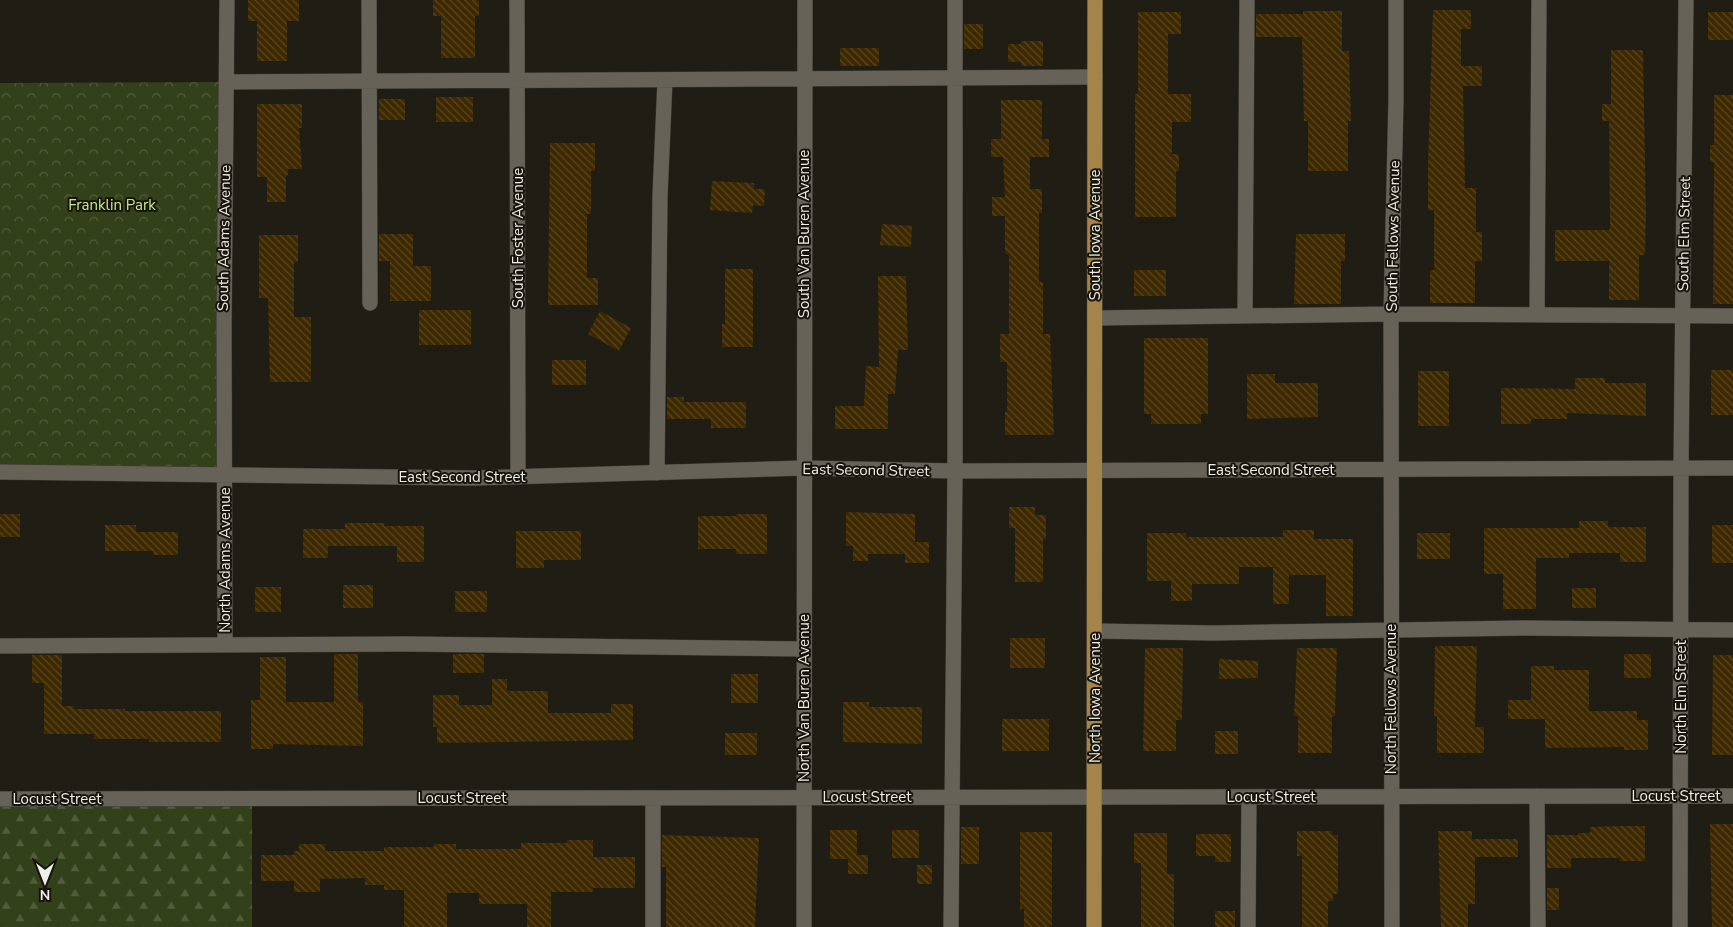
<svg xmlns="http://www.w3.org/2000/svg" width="1733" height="927" font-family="'Nunito Sans',sans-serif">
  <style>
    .forest { fill: url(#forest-firs) }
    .park { fill: url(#park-crowns) }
    .building { fill: url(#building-back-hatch) }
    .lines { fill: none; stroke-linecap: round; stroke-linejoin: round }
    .minor-casing { stroke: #3d3a35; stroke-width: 16 }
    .major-casing { stroke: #3d3a35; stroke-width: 16 }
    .minor { stroke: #666258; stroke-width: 15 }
    .major { stroke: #a48449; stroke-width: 15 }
    .labels { text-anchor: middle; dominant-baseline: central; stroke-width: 4; stroke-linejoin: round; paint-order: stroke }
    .park-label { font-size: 15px; fill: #c4ea87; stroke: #17140b }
    .street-label { font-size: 15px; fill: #f0eee8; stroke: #17140b }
  </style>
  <defs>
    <pattern id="forest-firs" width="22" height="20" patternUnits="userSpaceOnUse" patternTransform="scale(1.25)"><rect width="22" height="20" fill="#33411b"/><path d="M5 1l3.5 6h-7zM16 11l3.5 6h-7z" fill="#515d3c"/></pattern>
    <pattern id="park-crowns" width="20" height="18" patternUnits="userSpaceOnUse" patternTransform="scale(1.25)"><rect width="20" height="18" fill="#33411b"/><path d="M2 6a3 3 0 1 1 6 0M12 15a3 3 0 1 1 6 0" fill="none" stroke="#515d3c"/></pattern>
    <pattern id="building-back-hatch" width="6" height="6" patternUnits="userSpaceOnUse" patternTransform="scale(1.25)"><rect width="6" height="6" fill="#3d2800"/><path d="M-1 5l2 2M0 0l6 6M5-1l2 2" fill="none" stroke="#594825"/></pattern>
  </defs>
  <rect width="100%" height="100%" fill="#201d14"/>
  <path class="forest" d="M0,799H252V927H0Z"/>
  <path class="park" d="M226,82L224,475L0,472V83Z"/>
  <path class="building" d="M248,0H299V21H287V61H257V21H248Z
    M433,0H479V16H475V58H441V16H433Z
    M1433,10H1471V29H1461V66H1482V86H1463L1465,188H1476V232H1482V261H1475V303H1430V270H1434V210H1428V163Z
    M1303,11H1342V51H1349L1351,121H1348V171H1308V121H1304L1302,37H1256V14H1303Z
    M1138,12H1181V34H1168V94H1191V122H1172V154H1179V171H1176V217H1135V94H1138Z
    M1708,12H1733V40H1708Z
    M964,24H983V49H964Z
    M1021,41H1043V66H1021V62H1008V44H1021Z
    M840,48H879V66H840Z
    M1611,50H1643L1646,214L1645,255H1639V300H1609V261H1555V230H1609L1610,228L1609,121H1602V104H1611Z
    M1714,95H1733V304H1713L1714,162H1710V145H1714Z
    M436,97H473V122H436Z
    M379,99H405V120H379Z
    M1001,100H1042V139H1049V157H1030V189H1042V213H1039V282H1043V334H1050L1054,435H1005V412H1007V362H1000V334H1009V256L1005,253V216H992V197H1005L1003,157H991V139H1001Z
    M257,104H302V128H299L302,169H288V175L286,176V202H267V177H257Z
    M550,143H595V171H591V214H587V278H598V305H548Z
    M712,181L754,183V189H765L764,206L753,205L752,213L710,210Z
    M882,224L912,226L911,247L880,245Z
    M379,234H413V266H431V301H390V261H379Z
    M1296,234H1345V261H1341V304H1294Z
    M259,235H298V262H294V317H311V382H270L268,298H259Z
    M725,269H753V347H722V324H725Z
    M1134,270H1166V296H1134Z
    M878,276H906L908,350H898L895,394H888V429H835V406H864L866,366L879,367Z
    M419,310H471V345H419Z
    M600,311L631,328L619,351L588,334Z
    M1144,338H1208V414H1201V424H1151V414H1144Z
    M552,360H586V385H552Z
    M1711,370H1733V415H1711Z
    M1418,371H1449V426H1418Z
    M1247,374H1275V383H1318V417L1247,419Z
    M1575,378H1605V383H1646V416L1567,413V419H1531V424H1501V388L1575,389Z
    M667,397H684V402H746V428H711V419H667Z
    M1009,507H1035V515H1046V539H1043V582H1015V528H1009Z
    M846,512L915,514V542H929V563H905V554H868V561H853V546H846Z
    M0,514H20V537H0Z
    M736,514H767V554H736V549H698V516H736Z
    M1579,521H1608V527H1646V562H1620V553H1569V558H1536V609H1503V574H1484V528H1579Z
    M345,523H384V526H424V562H397V546H328V558H303V529H345Z
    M105,525H136V532H178V555H153V551H105Z
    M1712,525H1733V563H1712Z
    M1283,530H1314V539H1353V616H1326V575H1289V604H1273V567H1239V584H1192V601H1171V581H1147V533H1186V537H1283Z
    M516,531H581V560H544V568H516Z
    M1417,533H1450V559H1417Z
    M343,585H373V608H343Z
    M255,587H281V612H255Z
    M1572,588H1596V608H1572Z
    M455,591H487V612H455Z
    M1010,638H1045V668H1010Z
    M1435,646H1477L1475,727H1484V753H1437V716H1434Z
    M1145,648H1183L1182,720H1176V751H1143Z
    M1297,648H1337L1335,716H1332V753H1298V716H1294Z
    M334,654H358V702H363V746L273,744V749H251V700H260V657H286V702H334Z
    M453,654H484V673H453Z
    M1624,654H1651V678H1624Z
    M32,655H62V706H74V709H125V711H221V742H149V739H94V734H44V683H32Z
    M1713,655H1733V755H1712Z
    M1219,659L1258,661V678L1219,679Z
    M1531,666H1554V670H1589V711H1637V720H1648V750H1624V747L1545,748V719H1508V700H1531Z
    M731,674H758V703H731Z
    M492,679H507V691H548V713H611V704H633V740L437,743V727H433V695H459V705H492Z
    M843,702H869V707H922V744L843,742Z
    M1002,719H1049V751H1002Z
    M1215,731H1238V754H1215Z
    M725,733H757V755H725Z
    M1710,824H1733V927H1712Z
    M1620,826H1645V861H1620V858H1571V868H1547V835H1578V833H1590V827Z
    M961,827H979V864H961Z
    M830,830H857V855H868V874H848V859H830Z
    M892,830H919V858H892Z
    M1297,831H1332V835H1338V894H1333V901H1328V927H1302V856H1297Z
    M1438,831H1472V839H1518V857H1475V904H1468V927H1441Z
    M1020,832H1052V927H1024V909H1020Z
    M1134,833H1167V874H1174V927H1141V863H1134Z
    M1196,834H1231V862H1215V856H1196Z
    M662,835L759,838L755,927H666V867H662Z
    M567,840H593V857H635V888H593V892H551V927H527V904H479V893H447V927H404V890H384V885H365V878L320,879V892H294V881H261V855H294V851H299V844H325V851H384V847H434V844H456V849H521V843H567Z
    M917,865H932V884H917Z
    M1547,888H1559V910H1547Z
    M1215,911H1235V927H1215Z"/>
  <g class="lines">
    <g class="minor-casing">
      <path id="minor" d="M369,0L370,303
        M517,0L518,477
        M226,82L1095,77
        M1245,315L1247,0
        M1537,315L1539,0
        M1095,318L1391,314L1733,316
        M0,472L473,478L804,468L955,471L1733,468
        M657,473L660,196L665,80
        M1095,631L1213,633L1524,628L1733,630
        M225,645L224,328L227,0
        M0,646L407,644L804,649
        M1537,796L1538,927
        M653,798V927
        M0,799L1733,796
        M804,927L805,0
        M951,927L955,471V0
        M1248,927L1249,797
        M1392,927L1391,314L1396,100V0
        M1680,927L1681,468L1686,0"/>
    </g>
    <g class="major-casing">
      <path id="major" d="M1094,927L1095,0"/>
    </g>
    <use href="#minor" class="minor"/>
    <use href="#major" class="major"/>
  </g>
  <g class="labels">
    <g class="park-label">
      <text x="112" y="205">Franklin Park</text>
    </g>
    <g class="street-label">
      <text transform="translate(804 234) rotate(-90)">South Van Buren Avenue</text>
      <text transform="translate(1684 234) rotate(-89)">South Elm Street</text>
      <text transform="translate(1095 235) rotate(-90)">South Iowa Avenue</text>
      <text transform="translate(1393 236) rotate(-89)">South Fellows Avenue</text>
      <text transform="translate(224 238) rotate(-89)">South Adams Avenue</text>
      <text transform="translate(518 238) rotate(-90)">South Foster Avenue</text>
      <text transform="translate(866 470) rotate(1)">East Second Street</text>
      <text x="1271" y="470">East Second Street</text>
      <text x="462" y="477">East Second Street</text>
      <text transform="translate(225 560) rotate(-90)">North Adams Avenue</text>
      <text transform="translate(1681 697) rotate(-90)">North Elm Street</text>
      <text transform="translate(804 698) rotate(-90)">North Van Buren Avenue</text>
      <text transform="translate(1095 698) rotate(-90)">North Iowa Avenue</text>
      <text transform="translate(1391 699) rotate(-90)">North Fellows Avenue</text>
      <text x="1676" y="796">Locust Street</text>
      <text x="867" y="797">Locust Street</text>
      <text x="1271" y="797">Locust Street</text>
      <text x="462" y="798">Locust Street</text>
      <text x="57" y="799">Locust Street</text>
    </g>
  </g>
  <g transform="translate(45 882) rotate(180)" stroke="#17140b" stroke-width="4" paint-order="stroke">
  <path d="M0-4L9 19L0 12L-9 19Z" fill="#f0eee8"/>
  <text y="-8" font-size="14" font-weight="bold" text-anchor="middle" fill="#f0eee8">N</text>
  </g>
</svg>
